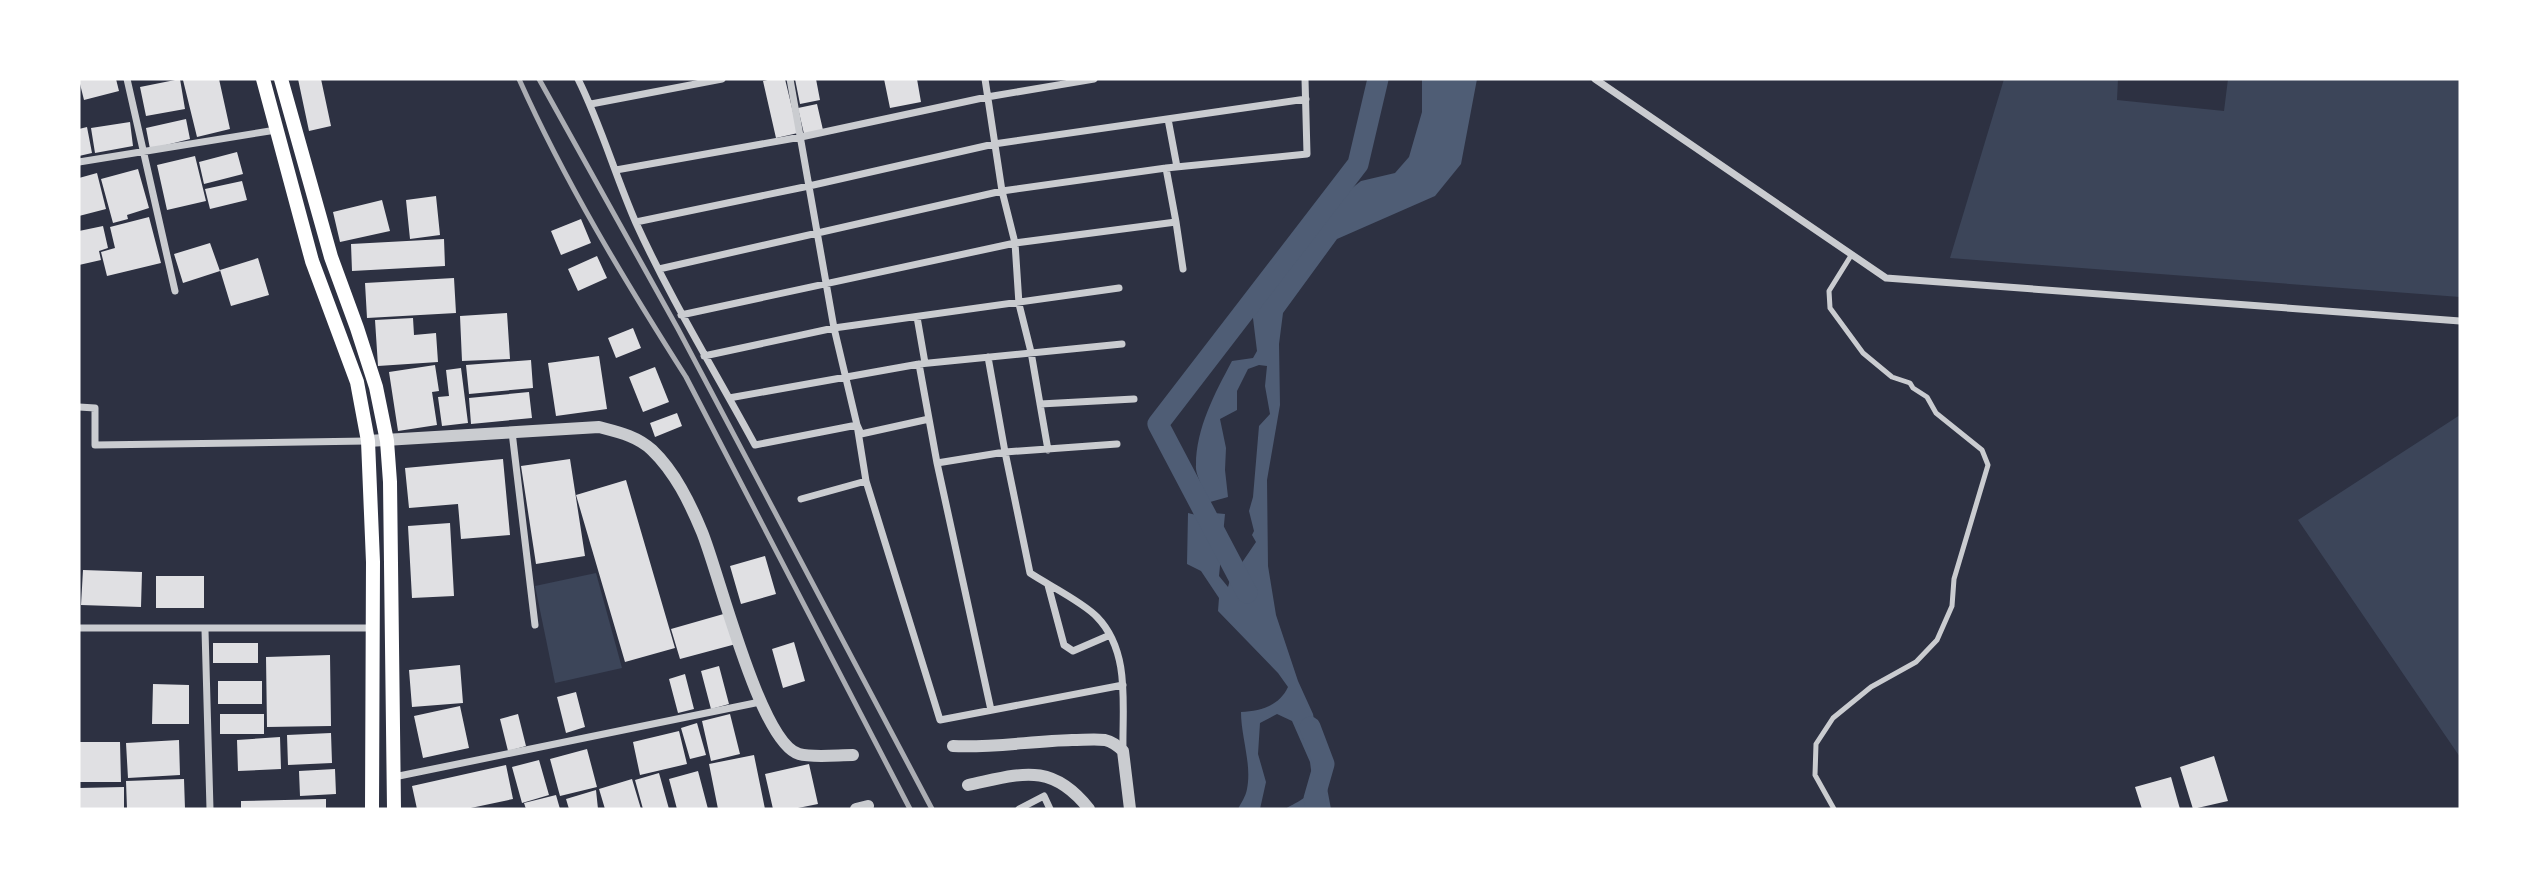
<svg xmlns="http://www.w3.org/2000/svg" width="2539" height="888" font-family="'Fira Sans Condensed',sans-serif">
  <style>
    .green { fill: #3c4559 }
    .water { fill: #4f5d75; fill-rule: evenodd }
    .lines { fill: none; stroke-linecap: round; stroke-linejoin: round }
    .canal { stroke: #4f5d75; stroke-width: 21 }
    .building { fill: #e0e0e3 }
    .service { stroke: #caccd0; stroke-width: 5 }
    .minor { stroke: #caccd0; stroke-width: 7 }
    .tertiary { stroke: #caccd0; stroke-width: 12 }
    .secondary { stroke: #fff; stroke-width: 14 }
    .rail { stroke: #abadb3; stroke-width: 5 }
  </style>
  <rect width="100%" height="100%" fill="#2d3142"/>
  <path class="green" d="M2004,79H2118L2117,100L2224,111L2228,79H2460V297L1950,258Z
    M2460,415V757L2298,520Z
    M596,573L622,668L555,683L535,586Z"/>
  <path class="water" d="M1422,79H1477L1461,164L1435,196L1337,239L1283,313L1279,344L1280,405L1267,480L1268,566L1276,615L1298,681L1313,714L1331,809H1285C1299,801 1313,796 1316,780L1312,777L1310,762L1292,721L1277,714L1260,723L1258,754L1266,782L1260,809H1238C1241,803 1246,796 1247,789C1252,764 1241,737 1241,712C1261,711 1279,706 1288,687L1278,673L1218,611L1219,598L1201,571L1187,564L1188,513L1196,515L1200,507L1192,498L1203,491C1201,483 1195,473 1196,465C1196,428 1215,393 1232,361L1253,358L1257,351L1252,310L1309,243L1342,196L1361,181L1395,173L1409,157L1422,112ZM1259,365L1267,366L1265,386L1270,414L1259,426L1253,497L1249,511L1254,531L1252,535L1256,542L1241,564L1232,572L1228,587L1219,576L1225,514L1214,513L1210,502L1228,497L1225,470L1226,448L1220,419L1237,410V391L1248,369Z"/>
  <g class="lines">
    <path class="canal" d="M1247,593L1158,424L1358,164L1378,79
      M1310,727L1324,764L1314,799L1317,809"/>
  </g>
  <path class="building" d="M116,79L119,91L84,100L79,80Z
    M180,79L185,109L146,116L140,87Z
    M187,79H219L230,129L197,137L183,80Z
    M298,79H321L331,126L309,131Z
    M772,79H785L798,133L776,138L763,81Z
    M795,79H816L820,100L800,104Z
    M884,79H917L921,102L890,108Z
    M817,104L823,130L804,134L798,108Z
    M186,119L190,139L150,149L146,128Z
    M130,122L133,146L95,153L91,128Z
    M87,127L92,153L79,156V129Z
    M237,152L243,174L204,184L199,162Z
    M195,156L206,201L167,210L157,165Z
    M138,169L149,208L127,215L128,219L113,223L101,179Z
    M97,173L106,209L79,216V178Z
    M242,181L247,200L210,209L205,189Z
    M436,196L440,235L410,239L406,200Z
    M382,200L390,231L340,242L333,212Z
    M149,217L161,263L107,276L101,252L115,248L110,227Z
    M581,219L591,243L561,255L551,231Z
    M103,226L108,248L99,251L101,260L79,265V231Z
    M444,239L445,266L352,271L351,244Z
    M210,243L220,271L183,283L174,254Z
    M597,256L607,278L578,291L568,269Z
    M258,258L269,295L231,306L220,270Z
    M454,278L456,313L367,318L365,283Z
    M507,313L510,359L462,361L460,316Z
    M413,318L414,335L436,333L438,362L378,366L375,320Z
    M633,328L641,348L616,358L608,338Z
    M599,356L607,409L556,416L548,363Z
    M531,360L533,388L469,394L466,365Z
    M435,365L439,391L432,392L437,425L398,431L389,372Z
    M655,367L669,402L643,412L629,377Z
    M461,368L468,423L442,426L438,397L449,396L446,370Z
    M529,392L532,418L471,424L469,398Z
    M677,413L682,426L655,437L650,423Z
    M503,459L510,535L461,539L458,504L409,508L405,468Z
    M570,459L585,556L536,564L521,466Z
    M626,480L675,648L625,662L576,495Z
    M450,523L454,596L412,598L408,526Z
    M765,556L776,594L741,604L730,566Z
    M83,570L142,572L141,607L81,605Z
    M156,576H204V608H156Z
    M727,613L736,644L680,659L671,629Z
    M794,642L805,681L783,688L772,649Z
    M213,643H258V663H213Z
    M330,655L331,726L267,727L266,657Z
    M460,665L463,703L412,707L409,670Z
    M719,666L729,704L711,709L701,671Z
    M685,674L694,709L678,713L669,679Z
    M218,681H262V704H218Z
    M153,684L189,685V724H152Z
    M576,692L585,727L566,733L557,697Z
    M460,706L469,748L423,758L414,716Z
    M220,714H264V734H220Z
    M518,714L526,746L508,751L500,719Z
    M730,714L740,754L711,761L702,721Z
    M697,723L706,755L690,759L681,728Z
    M679,731L687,764L640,775L633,742Z
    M331,733L332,763L288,765L287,735Z
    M280,737L281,769L238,771L237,740Z
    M179,740L180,775L128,778L126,743Z
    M79,742H120L121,782H79Z
    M587,749L597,787L560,796L550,759Z
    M754,755L765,809H718L709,764Z
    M2214,756L2228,801L2193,809L2180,767Z
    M539,760L549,795L522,803L512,767Z
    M809,764L818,804L793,809H773L765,774Z
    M506,765L513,799L466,809H417L412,786Z
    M335,769L336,794L300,796L299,771Z
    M698,771L708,809H677L669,779Z
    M659,773L669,809H643L635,780Z
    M2171,777L2180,809H2142L2135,787Z
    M184,779L185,809H127L126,781Z
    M632,779L641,809H605L599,789Z
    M124,787V809H79V788Z
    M596,790L598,809H569L566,799Z
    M556,795L560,809H526L524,803Z
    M326,799V809H241V801Z"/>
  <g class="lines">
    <path class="service" d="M1834,809L1815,775L1816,744L1833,718L1871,687L1916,662L1937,640L1952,606L1954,579L1988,465L1982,450L1936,413L1927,397L1913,388L1910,383L1892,377L1863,353L1830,308L1829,291L1852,254"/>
    <path class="minor" d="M127,79L175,291
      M578,79C601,125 615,175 636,223C671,300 715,371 755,445L857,425L861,434L929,419
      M790,79L834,328L857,425L866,481L940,720L1123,685
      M985,79L1002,191L1015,243L1019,304L1031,352L1048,450
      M1595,79L1886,278L2460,321
      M591,104L722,79
      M1168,119L1177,167
      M79,162L276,130
      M616,170L801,137L987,97L1094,79
      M636,222L809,186L994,144L1306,99
      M1176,222L1183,269
      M659,269L1002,191L1166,168L1307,154L1305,79
      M681,315L1015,243L1176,222L1166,168
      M917,317L925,363
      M704,356L834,328L1119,288
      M919,364L937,463L991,710
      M729,398L919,364L1122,344
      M1040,404L1134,399
      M79,407L95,408V445L367,441
      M512,432L535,625
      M1117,444L1005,452L1030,573C1048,585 1083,602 1097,617C1131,652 1122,706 1123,751
      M937,463L1005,452L988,357
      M801,499L866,481
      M1048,585L1064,645L1073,651L1110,635
      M79,628H371
      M205,630L210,809
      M394,777L760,702
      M1019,809L1044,796L1050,809"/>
    <path class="tertiary" d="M368,441L599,427C618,432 637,436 652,450C675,472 690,503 702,532C719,573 760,743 799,754C813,758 838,755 853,755
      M953,746C993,748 1032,741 1072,740C1083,740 1095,739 1105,740C1113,742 1118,746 1123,751L1130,809
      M968,785C1021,774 1051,761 1089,809
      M856,809L868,806"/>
    <path class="secondary" d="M263,79L312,261L357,382L368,441L373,562L372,809
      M281,79L331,257L357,328L376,387L387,441L390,482L394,809"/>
    <path class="rail" d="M519,79C565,182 625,281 686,377L910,809
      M539,79L678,329L932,809"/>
  </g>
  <rect width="2539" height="888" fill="none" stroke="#ffffff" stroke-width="161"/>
</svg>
